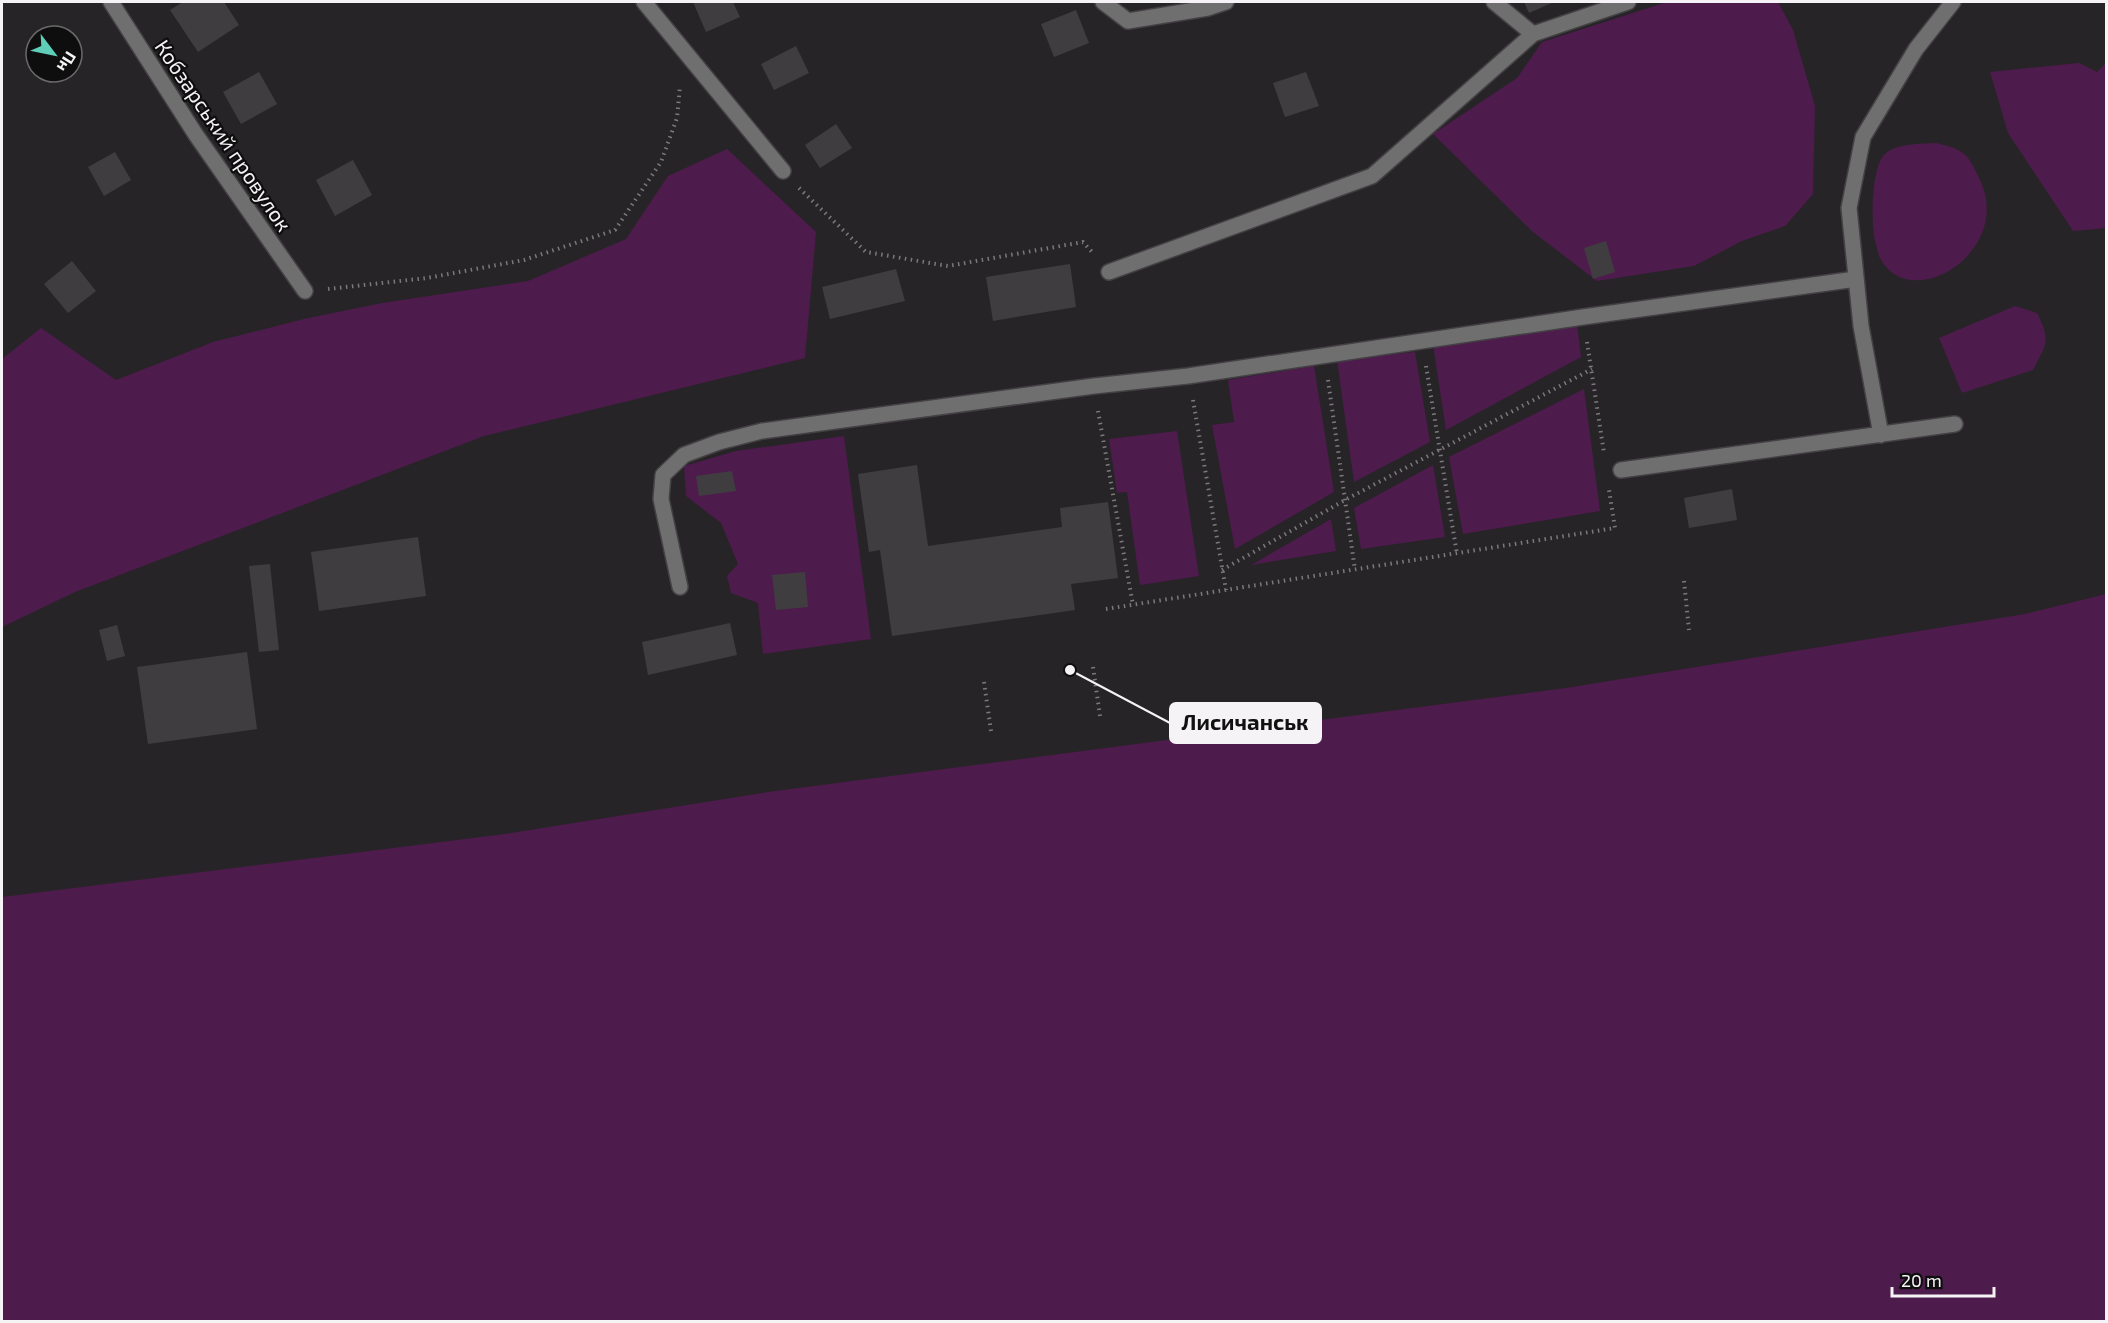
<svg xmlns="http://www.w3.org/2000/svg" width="2108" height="1323" font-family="'Exo 2',sans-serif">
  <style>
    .green { fill: #4e1b4d }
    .building { fill: #403d40 }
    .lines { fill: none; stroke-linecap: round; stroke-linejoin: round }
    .lane-casing { stroke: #444144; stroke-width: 18 }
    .street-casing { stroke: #444144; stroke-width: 18 }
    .path { stroke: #7b797b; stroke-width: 4; stroke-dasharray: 1.5 4.5; stroke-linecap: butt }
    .lane { stroke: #706f70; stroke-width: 15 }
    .street { stroke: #706f70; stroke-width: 15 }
    .labels { text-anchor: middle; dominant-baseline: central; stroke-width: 4.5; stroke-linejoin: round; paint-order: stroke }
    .street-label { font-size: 21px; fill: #f5f3f5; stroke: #0f0e0f }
    .leader { fill: none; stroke: #f5f3f5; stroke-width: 2 }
    .callout-dot { fill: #f5f3f5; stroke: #0f0e0f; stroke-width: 2 }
    .callout { fill: #f5f3f5; stroke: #f5f3f5; stroke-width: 2 }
    .callout-label { font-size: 22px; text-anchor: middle; font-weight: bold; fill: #111 }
  </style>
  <rect width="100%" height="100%" fill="#272427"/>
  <path class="green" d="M1667,2H1778L1793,30L1815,106L1813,194L1785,226L1742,241L1694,266L1597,281L1533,232L1433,134L1517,78L1542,42Z
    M2079,63L2097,72L2106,63V228L2073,231L2008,133L1990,72Z
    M1936,143C1964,150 1967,152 1979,178C2016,251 1910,316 1880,258C1877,253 1877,246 1875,241C1871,223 1871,169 1884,155C1895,143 1921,144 1936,143Z
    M727,149L816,232L805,358L484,436L75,592L2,627V359L41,328L116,380L213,342L304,319L382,303L528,281L626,239L668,176Z
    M2015,306L2037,313C2051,341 2047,343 2033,370L1962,393L1939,338Z
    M1577,323L1581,357L1446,430L1433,345Z
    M1415,352L1430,442L1354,482L1337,360Z
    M1314,366L1334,492L1235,549L1212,425L1234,422L1228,380Z
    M1584,389L1600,511L1463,534L1449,457Z
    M1177,431L1199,576L1140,585L1127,492L1117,493L1109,439Z
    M844,436L871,639L763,654L758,603L731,593L727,576L738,564L721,523L686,496L684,466L736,451Z
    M1433,465L1445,537L1361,549L1354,508Z
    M1331,519L1336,551L1251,565Z
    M2106,594V1321H2V897L505,834L768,792L1566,688L2025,614Z"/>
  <path class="building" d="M183,2H224L239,25L198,52L170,10Z
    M693,2H733L740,17L706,32Z
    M1524,2H1554L1529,13Z
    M1076,10L1089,43L1054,57L1041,24Z
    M796,46L809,73L774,90L761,64Z
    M259,72L277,104L241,124L223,92Z
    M1306,72L1319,106L1285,117L1273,83Z
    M836,124L852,148L820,168L805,145Z
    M115,152L131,180L104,196L88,167Z
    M353,160L372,195L335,216L316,180Z
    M1606,241L1615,272L1593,279L1584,248Z
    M72,261L96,291L68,313L44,284Z
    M1070,264L1076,307L993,321L986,277Z
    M896,269L905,301L830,319L822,287Z
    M917,465L928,546L1062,527L1060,508L1108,502L1118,578L1071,584L1075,610L892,636L880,550L869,552L858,474Z
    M732,471L736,491L699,496L696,476Z
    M1732,489L1737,520L1689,528L1684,498Z
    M418,537L426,596L319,611L311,552Z
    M270,564L279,650L259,652L249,566Z
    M805,572L808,607L776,610L772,575Z
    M730,623L737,655L648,675L642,642Z
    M117,625L125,656L107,661L99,630Z
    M247,652L257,729L148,744L137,667Z"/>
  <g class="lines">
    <g class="lane-casing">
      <path id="lane" d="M1103,2L1128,21L1208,8L1226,2
        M1494,2L1533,34
        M1881,435L1861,326L1849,208L1863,137L1916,49L1953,2
        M1621,470L1955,424
        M680,587L661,499L663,475L684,455L719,442L762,431L1094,386L1188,376L1583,317L1856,279"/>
    </g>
    <g class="street-casing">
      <path id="street" d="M111,2L196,135L305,291
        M644,2L783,171
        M1109,272L1372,176L1533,34L1628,2"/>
    </g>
    <path class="path" d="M799,188L866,252L948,266L1083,242L1093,253
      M328,289L427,278L524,260L615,230L661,162L677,118L680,86
      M1587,342L1604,453
      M1426,366L1457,554
      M1328,380L1355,570
      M1193,400L1226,590
      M1098,411L1133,605
      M1222,570L1345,500L1592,369
      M1684,581L1689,630
      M1106,609L1615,528L1609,490
      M1093,667L1100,716
      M984,682L991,731"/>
    <use href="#lane" class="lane"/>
    <use href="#street" class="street"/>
  </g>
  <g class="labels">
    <g class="street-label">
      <text transform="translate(224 135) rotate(56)">Кобзарський провулок</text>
    </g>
  </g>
  <path class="leader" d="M1070 670L1170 723"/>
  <circle class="callout-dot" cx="1070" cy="670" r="6"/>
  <rect class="callout" x="1170" y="703" width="151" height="40" rx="6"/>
  <g class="callout-label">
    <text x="1245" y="730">Лисичанськ</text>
  </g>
  <rect width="2108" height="1323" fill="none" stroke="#f5f3f5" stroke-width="6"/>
  <g transform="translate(54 54) rotate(122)"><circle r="28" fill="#0f0e0f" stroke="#6b6a6b" stroke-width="1.5"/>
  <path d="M0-4.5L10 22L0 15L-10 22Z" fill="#5eceb8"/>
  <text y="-9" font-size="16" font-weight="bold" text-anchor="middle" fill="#f5f3f5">Пн</text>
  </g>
  <path d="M1892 1287v9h102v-9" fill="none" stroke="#f5f3f5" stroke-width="3"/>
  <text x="1901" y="1287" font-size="18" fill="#f5f3f5" stroke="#0f0e0f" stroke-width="4.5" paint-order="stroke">20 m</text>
</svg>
